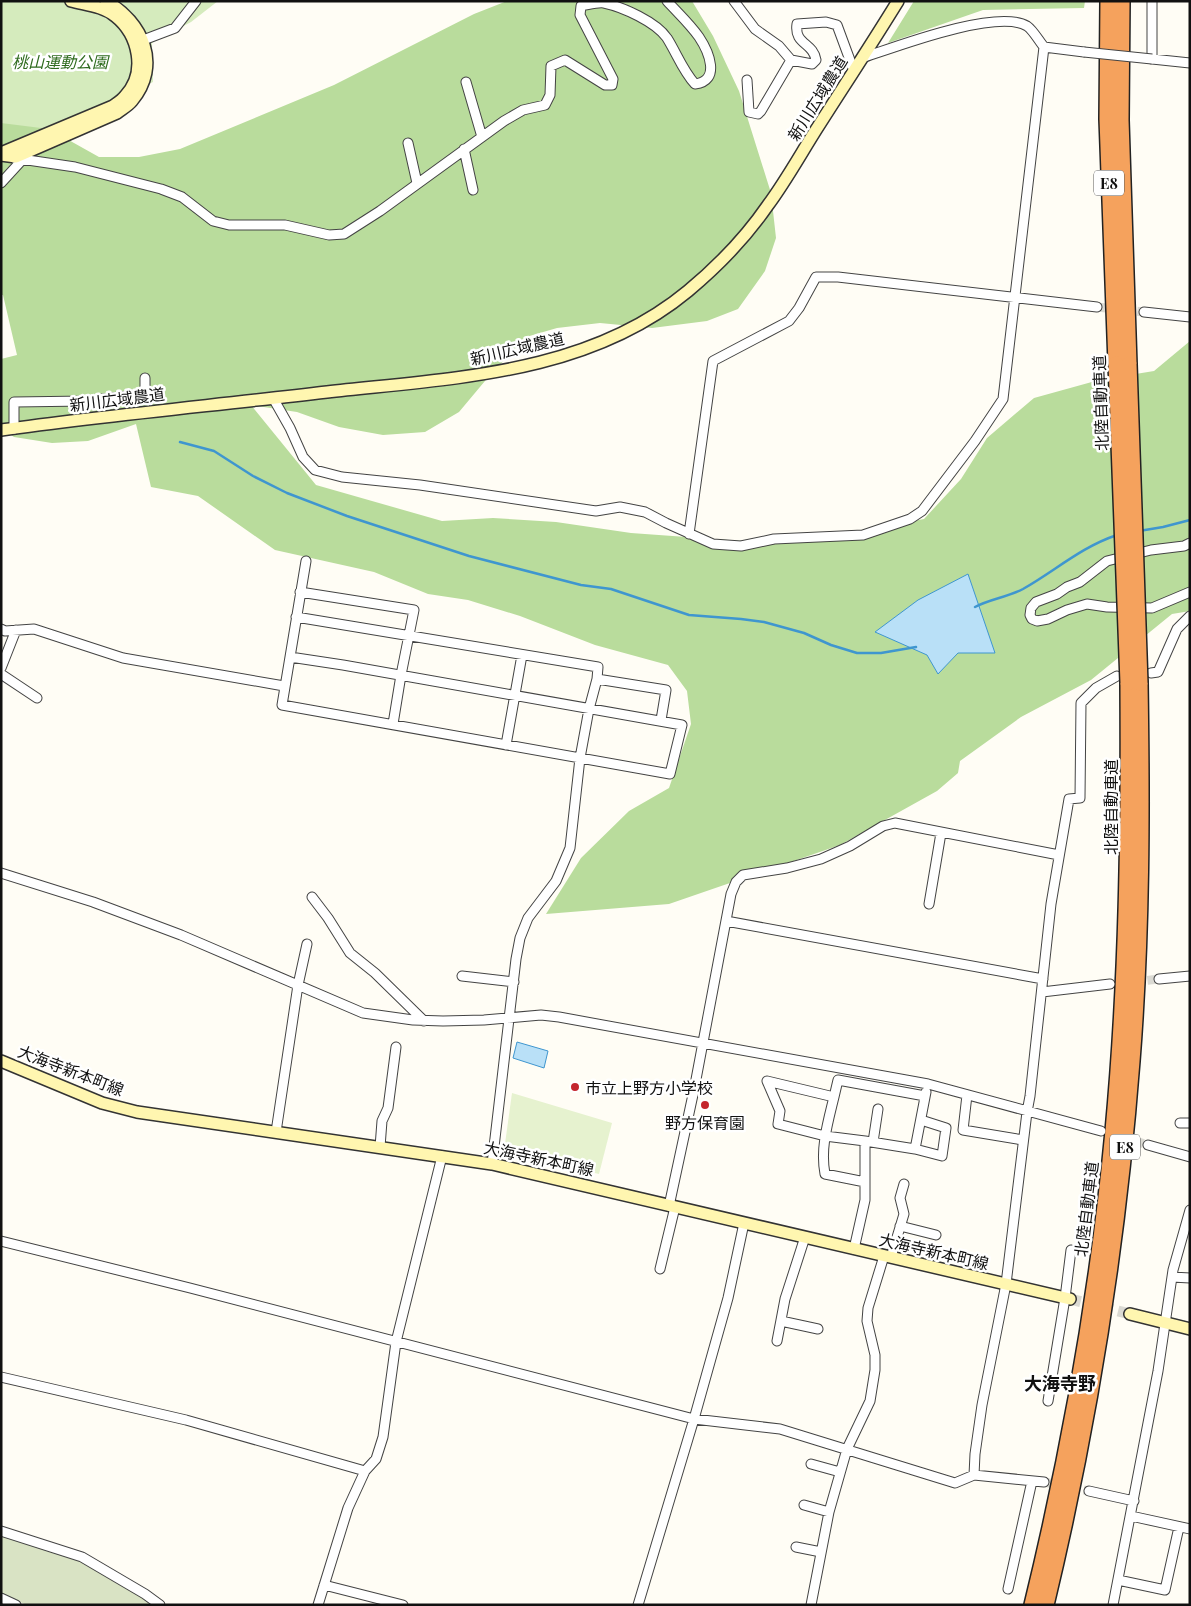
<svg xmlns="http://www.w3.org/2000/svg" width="1191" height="1606" font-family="'Playfair Display','Noto Sans JP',serif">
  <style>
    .green { fill: #d5ebbd }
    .forest { fill: #b9dc9c }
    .cemetery { fill: #d9e3c4 }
    .pitch { fill: #e6f2cf }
    .water { fill: #b9e0f7; stroke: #3f96cf }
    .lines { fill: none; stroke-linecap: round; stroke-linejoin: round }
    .stream { stroke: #3f96cf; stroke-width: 2.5 }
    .street-tunnel { stroke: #dbdad3; stroke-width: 9; stroke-dasharray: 9 4.5; stroke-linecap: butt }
    .secondary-tunnel { stroke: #dbdad3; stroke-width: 11; stroke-dasharray: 11 5.5; stroke-linecap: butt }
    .street-casing { stroke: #444; stroke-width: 11 }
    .secondary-casing { stroke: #333; stroke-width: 14 }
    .highway-casing { stroke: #222; stroke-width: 18 }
    .street { stroke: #fff; stroke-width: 9 }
    .secondary { stroke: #fff6b0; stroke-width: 11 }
    .highway { stroke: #f5a25d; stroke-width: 15 }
    .street-bridge-casing { stroke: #444; stroke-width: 11; stroke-linecap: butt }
    .highway-bridge-casing { stroke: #222; stroke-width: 18; stroke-linecap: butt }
    .street-bridge { stroke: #fff; stroke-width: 9 }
    .highway-bridge { stroke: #f5a25d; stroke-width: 15 }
    .poi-dot { fill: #c4262e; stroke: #fff; stroke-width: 2 }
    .labels { text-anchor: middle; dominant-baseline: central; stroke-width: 5; stroke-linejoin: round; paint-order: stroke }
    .shield { fill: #fff; stroke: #585858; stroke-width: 1 }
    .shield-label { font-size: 15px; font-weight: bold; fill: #111 }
    .park-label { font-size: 16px; font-style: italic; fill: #2f6b1f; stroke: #fff }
    .street-label { font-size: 16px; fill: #111; stroke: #fff }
    .poi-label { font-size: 16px; fill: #111; stroke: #fff; text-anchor: start }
    .neighbourhood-label { font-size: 18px; font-weight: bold; fill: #111; stroke: #fff }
  </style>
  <rect width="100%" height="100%" fill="#fffdf5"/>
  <path class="green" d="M1,1H218L191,22L152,43L153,82L1,152Z"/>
  <path class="forest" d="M507,1H692L713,36L739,91L771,193L776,238L765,271L738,309L707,321L652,328L600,323L557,328L526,337L490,375L459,412L425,432L383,435L339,427L297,412L251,405L316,485L442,521L493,518L556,522L631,533L742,541L787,542L832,537L924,519L961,479L987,438L1034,398L1099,380L1154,371L1190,341V611L1172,614L1091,680L1021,717L960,761L958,773L937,791L840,845L669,904L546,914L581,858L629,811L669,788L691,724L687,691L668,665L595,645L520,616L468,600L428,594L374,572L275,550L198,496L151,487L136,424L88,441L52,443L14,437L1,428V359L17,355L3,295H1V123L49,129L99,157H139L180,149L334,85L474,14Z
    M914,1H1085L1084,8L983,10L888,43Z"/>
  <path class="cemetery" d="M1,1535L76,1559L155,1605H27L1,1594Z"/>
  <path class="pitch" d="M512,1093L612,1123L599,1174L504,1151Z"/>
  <path class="water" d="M968,574L995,653H958L938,674L927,655L875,632L918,600Z
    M517,1042L548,1051L544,1068L513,1058Z"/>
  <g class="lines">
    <path class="stream" d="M180,442L214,451L253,476L287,493L347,516L469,556L581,585L611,589L689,615L741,619L764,622L804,633L831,645L857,653H881L916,647
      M1139,531L1163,527L1190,520
      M975,607C990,599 1008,597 1023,589C1055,571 1081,547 1117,535"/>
    <path class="street-tunnel" d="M1097,307L1144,312
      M1134,982L1159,979
      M1122,1137L1148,1145
      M1044,1482L1089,1491"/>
    <path class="secondary-tunnel" d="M1070,1299L1130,1314"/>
    <g class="street-casing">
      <path id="street" d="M734,1L755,29L779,46L791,60L812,64L816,60C813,42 794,45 797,24L826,22L837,25L854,71
        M1152,1V59L1190,63
        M138,42L175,28L196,1
        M1044,47L1084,52
        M747,80L749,112L758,114L761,111L791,60
        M466,82L482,137
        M408,143L417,183
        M464,149L473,190
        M14,158L75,167L161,189L182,197L213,221L229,225H285L329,235L344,234L380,211L504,121L523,110L545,105L550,95L551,66L565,60L605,85H612L613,79L580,15L581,6C588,5 597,2 604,3C623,7 656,22 667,38C677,54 683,71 695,84C721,81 709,52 699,37C690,24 678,13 667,1
        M1,183L23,159
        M1144,312L1190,317
        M273,398L290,428L303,457L315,470L342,477L420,485L596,511L620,507L645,512L666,523L713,544L741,546L774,539L863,535L910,519L922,511L975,441L1003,399L1044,47C1039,41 1033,30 1027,26C997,8 895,47 862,58
        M14,429V402L86,401L145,394V378
        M689,534L713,361L789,321L799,308L816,277H838L1097,307
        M1190,543L1184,546L1151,550L1107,561L1080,582L1067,587L1057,594L1036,602L1031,608L1030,615L1032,619L1037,621L1048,619L1067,610L1087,604L1107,607L1152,608L1190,592
        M300,592L414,610L401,675L393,724
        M296,617L598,667L597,679L589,709L580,758L570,848L556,881L528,918L520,938L516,959L492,1164
        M1,629L5,631L34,629L123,658L284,686
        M290,657L343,665L682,725L670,774L282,705L306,561
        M1,668L16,630
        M1151,673L1158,672L1177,629L1190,616
        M1,674L37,698
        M597,679L666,690L661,720
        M506,745L522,655
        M1,873L93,902L181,935L363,1013L413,1020L443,1021L484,1020L541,1015L559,1017L928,1084L1101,1131
        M312,897L328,918L350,953L375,973L424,1021
        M929,904L941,833
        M726,921L1043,979
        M462,976L514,982
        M1159,979L1190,976
        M1042,992L1110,984
        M967,1095L963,1130L1023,1140
        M834,1097C828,1122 820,1148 825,1174L865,1182
        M1180,1123H1190
        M276,1132L298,985L307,944
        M865,1141L825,1136L778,1124L780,1111L767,1081L834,1097L838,1080L925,1096
        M873,1142L878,1109
        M1148,1145L1190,1157
        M380,1147L382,1121L388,1108L396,1047
        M915,1149L942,1156L946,1128L921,1120
        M669,1206L694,1090L731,894L736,882L743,875L787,868L821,859L850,846L883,826L895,823L1059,855
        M900,1226L936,1235
        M1,1241L190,1288L694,1419L780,1429L955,1483L974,1475L1044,1482
        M854,1249L865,1200V1141L915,1149L926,1092
        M891,1257L904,1214L900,1198L904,1184
        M660,1269L675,1207
        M1172,1277L1190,1278
        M781,1321L818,1329
        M777,1341L785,1299L805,1237
        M1,1377L186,1420L365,1471
        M1048,1401L1065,1298L1071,1250
        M811,1464L840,1472
        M974,1475L975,1454L982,1405L1006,1284L1027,1112L1030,1096L1051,904L1069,799L1080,798L1081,703L1096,688L1117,676
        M1089,1491L1134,1501
        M804,1505L829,1512
        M1131,1516L1190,1529
        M1,1531L82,1557L145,1594L160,1605
        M796,1547L821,1552
        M1118,1580L1165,1590L1179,1527
        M324,1585L403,1605
        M1008,1589L1032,1481
        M1,1598L16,1605
        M318,1605L348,1508L365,1471L376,1459L383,1437L396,1342L442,1156
        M638,1605L694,1419L728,1298L744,1223
        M811,1605L829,1512L847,1449L870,1401L875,1370V1355L867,1321L868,1308L884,1256
        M1113,1605L1158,1371L1173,1270L1190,1210"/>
    </g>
    <g class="secondary-casing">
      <path id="secondary" d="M1,153L113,106C117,103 122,100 125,96C147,73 139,35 115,16C103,6 86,5 71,1
        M1,155L16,157L117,113C122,109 128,106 132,101C162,65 143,22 106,1
        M1,430C109,415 218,405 327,392C451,378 587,375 688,291C718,266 746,237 768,205C785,182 799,157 814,133C842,89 871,45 898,1
        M1,1061L102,1103L137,1112L492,1164L1070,1299
        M1130,1314L1190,1329"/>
    </g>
    <g class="highway-casing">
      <path id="highway" d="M1108,1L1107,119L1116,364
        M1122,1L1121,120L1129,364
        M1032,1605C1070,1449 1098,1291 1113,1131C1127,982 1129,833 1128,683
        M1046,1605C1089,1426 1118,1244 1132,1061C1142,935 1142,809 1140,683"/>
    </g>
    <use href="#street" class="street"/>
    <use href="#secondary" class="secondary"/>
    <use href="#highway" class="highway"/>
    <g class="street-bridge-casing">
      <path id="street-bridge" d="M1084,52L1152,59"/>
    </g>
    <g class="highway-bridge-casing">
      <path id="highway-bridge" d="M1116,364L1128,683
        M1129,364L1140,683"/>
    </g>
    <use href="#street-bridge" class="street-bridge"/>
    <use href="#highway-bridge" class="highway-bridge"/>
  </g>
  <g class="poi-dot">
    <circle cx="575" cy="1087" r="5"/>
    <circle cx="705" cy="1105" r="5"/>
  </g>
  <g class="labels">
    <g class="shield">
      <rect x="1094" y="170.5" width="30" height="25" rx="4"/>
      <rect x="1110" y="1134.5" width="30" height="25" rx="4"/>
    </g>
    <g class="shield-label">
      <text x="1109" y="183">E8</text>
      <text x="1125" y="1147">E8</text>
    </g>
    <g class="park-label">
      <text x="60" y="61">桃山運動公園</text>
    </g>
    <g class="street-label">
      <text transform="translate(817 98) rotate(-58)">新川広域農道</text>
      <text transform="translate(517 348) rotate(-13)">新川広域農道</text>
      <text transform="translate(117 399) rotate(-7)">新川広域農道</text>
      <text transform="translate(1100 403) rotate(-92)">北陸自動車道</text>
      <text transform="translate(1110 807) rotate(-90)">北陸自動車道</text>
      <text transform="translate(71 1070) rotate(21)">大海寺新本町線</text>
      <text transform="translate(539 1158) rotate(12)">大海寺新本町線</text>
      <text transform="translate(1086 1209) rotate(-83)">北陸自動車道</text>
      <text transform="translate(934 1251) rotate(13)">大海寺新本町線</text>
    </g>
    <g class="poi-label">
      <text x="585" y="1087">市立上野方小学校</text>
      <text x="705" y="1122" text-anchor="middle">野方保育園</text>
    </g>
    <g class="neighbourhood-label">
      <text x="1060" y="1383">大海寺野</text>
    </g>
  </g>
  <rect width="1191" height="1606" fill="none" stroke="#111111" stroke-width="5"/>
</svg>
